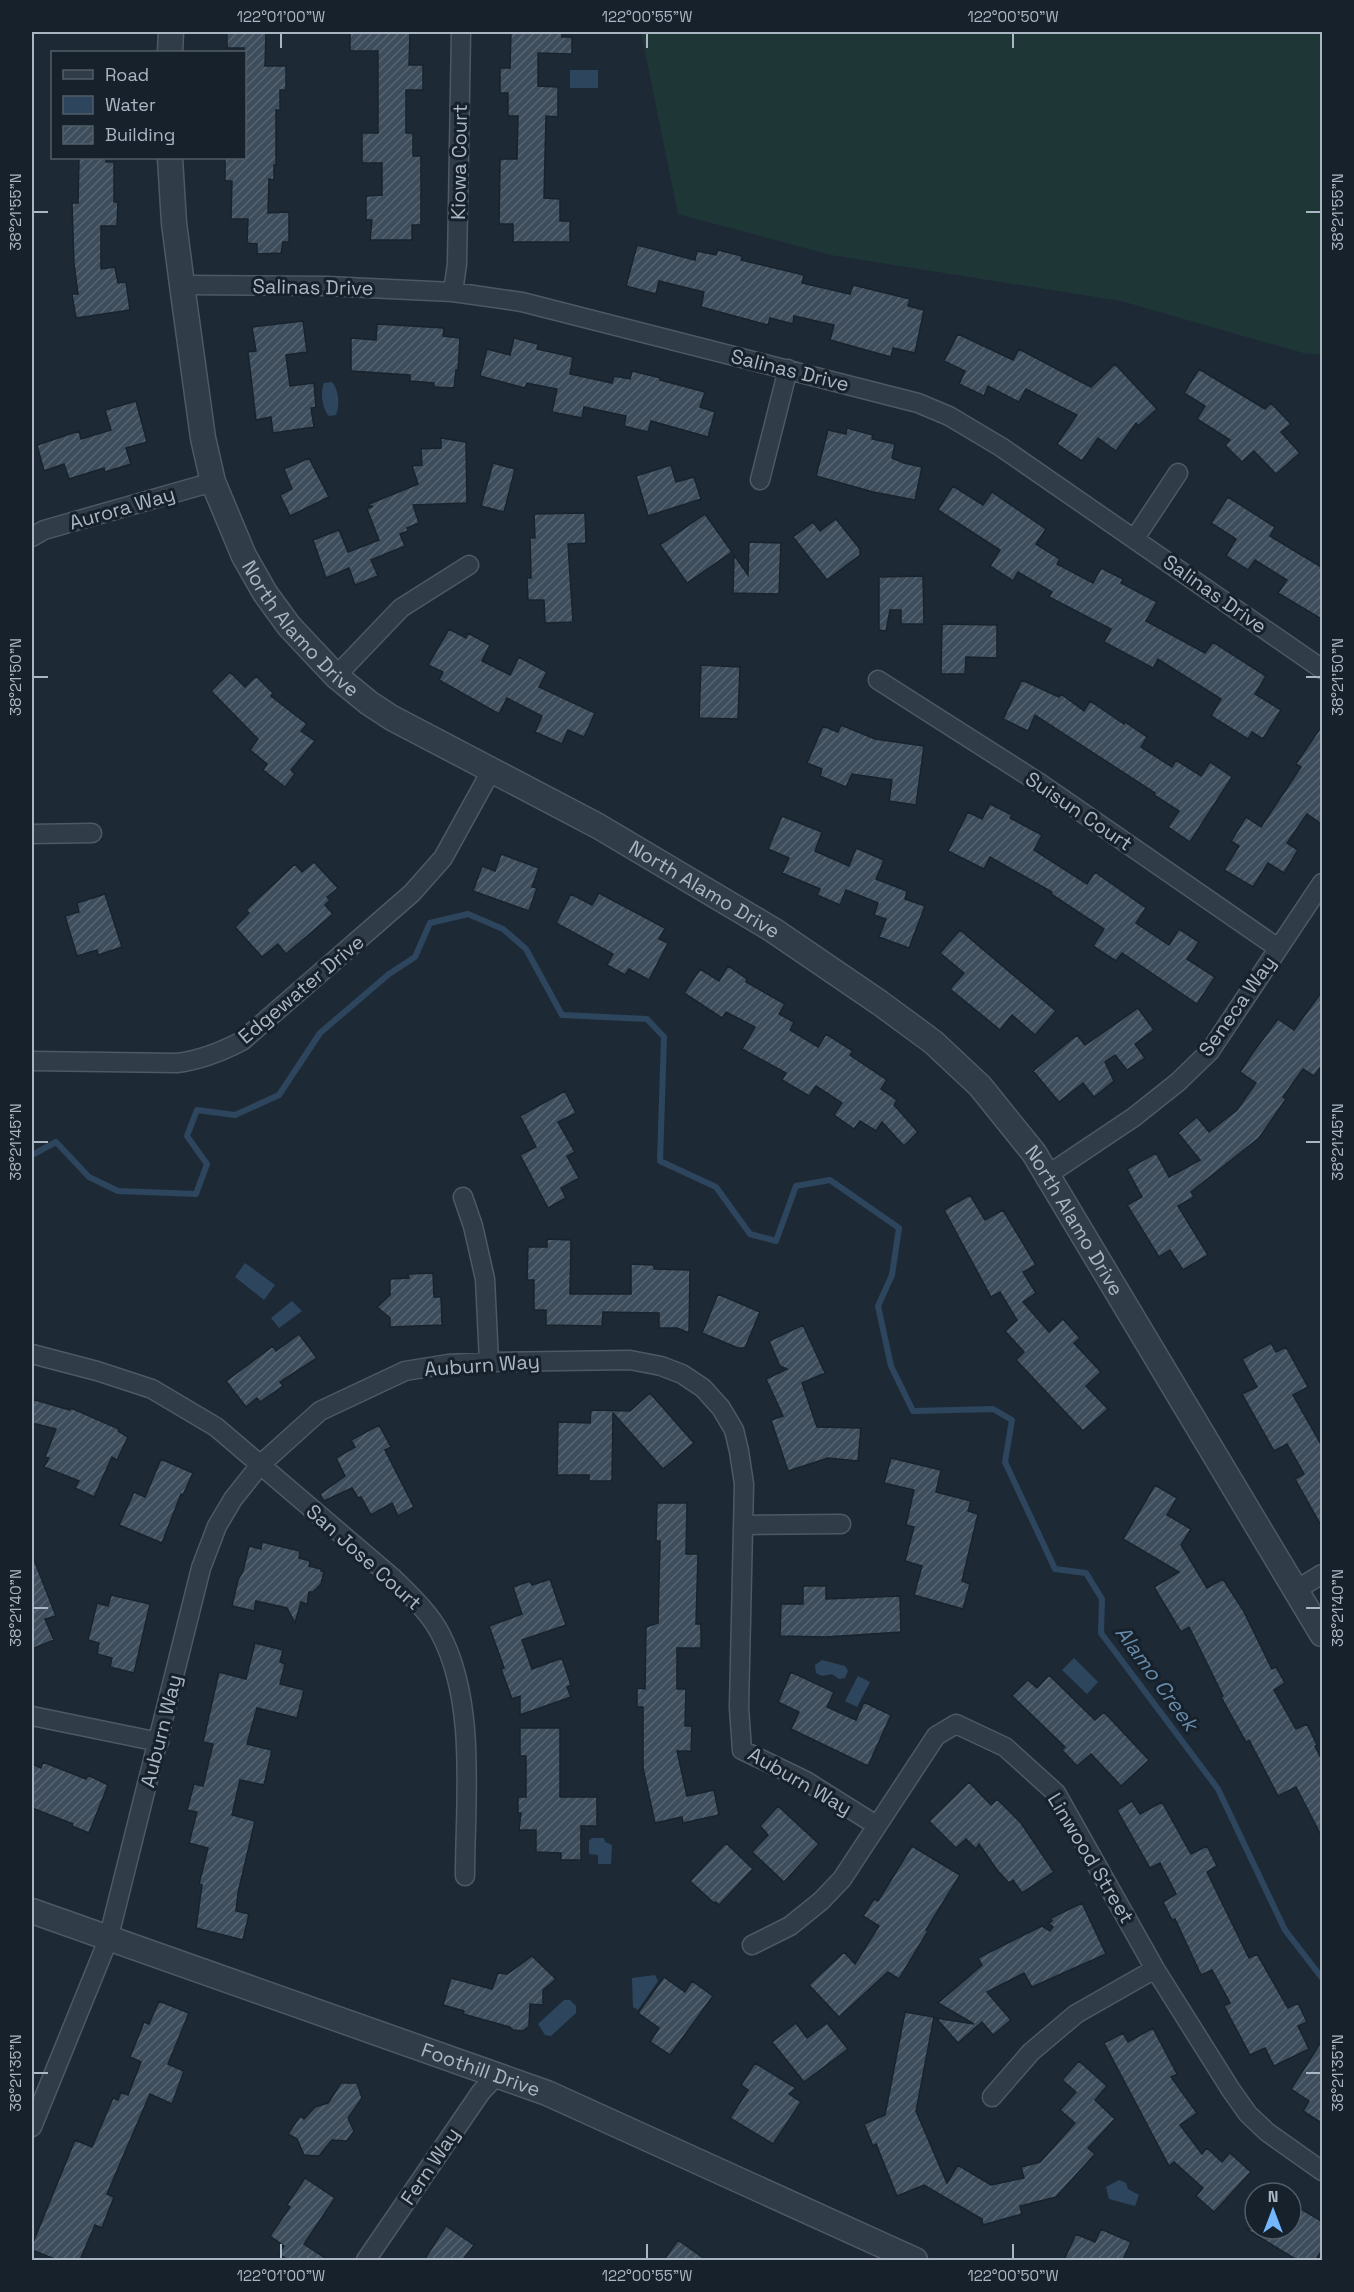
<svg xmlns="http://www.w3.org/2000/svg" width="1354" height="2292" font-family="'Space Grotesk',sans-serif">
  <style>
    .grass { fill: #1f3637 }
    .water { fill: #2d465d }
    .lines { fill: none; stroke-linecap: round; stroke-linejoin: round }
    .stream { stroke: #2d465d; stroke-width: 6 }
    .building { fill: url(#building-hatch); stroke: #18232d; stroke-width: 1.5 }
    .minor-casing { stroke: #4e5965; stroke-width: 21 }
    .tertiary-casing { stroke: #4e5965; stroke-width: 27 }
    .minor { stroke: #303c47; stroke-width: 18 }
    .tertiary { stroke: #303c47; stroke-width: 24 }
    .ticks { fill: none; stroke: #aab6c4; stroke-width: 2 }
    .labels { text-anchor: middle; dominant-baseline: central; stroke-width: 6; stroke-linejoin: round; paint-order: stroke }
    .street-label { font-size: 20px; fill: #aab6c4; stroke: #16212b }
    .water-label { font-size: 21px; font-style: italic; fill: #678bab; stroke: #16212b }
    .neatline { fill: none; stroke: #aab6c4; stroke-width: 2 }
    .ticks-label { font-size: 15px; text-anchor: middle; fill: #aab6c4 }
  </style>
  <defs>
    <pattern id="building-hatch" width="6" height="6" patternUnits="userSpaceOnUse" patternTransform="scale(1.5)"><rect width="6" height="6" fill="#3e4d5b"/><path d="M-1 1l2-2M0 6l6-6M5 7l2-2" fill="none" stroke="#576471"/></pattern>
  </defs>
  <rect width="100%" height="100%" fill="#1d2a36"/>
  <path class="grass" d="M641,32H1322V355L1303,353L1121,301L831,255L678,214Z"/>
  <path class="water" d="M570,70H598V88H570Z
    M332,382C339,390 340,405 336,415L329,416C322,408 320,392 324,383Z
    M245,1263L275,1285L264,1300L235,1277Z
    M292,1301L302,1311L279,1328L271,1318Z
    M1074,1658L1098,1682L1087,1694L1062,1670Z
    M822,1660L845,1666L848,1671L845,1678L839,1679L832,1674L822,1676L816,1673L815,1665Z
    M858,1676L870,1682L857,1707L845,1701Z
    M592,1838H604L605,1842L612,1845L611,1864H598V1855L589,1854V1841Z
    M655,1975L658,1981L638,2010L633,2007L632,1978Z
    M564,2000H570L576,2006V2013L551,2036L545,2035L538,2024Z
    M1119,2180L1126,2183L1128,2189L1139,2195L1135,2206L1109,2199L1106,2187Z"/>
  <g class="lines">
    <path class="stream" d="M32,1155L56,1142L89,1177L118,1191L196,1194L207,1164L187,1136L197,1110L235,1115L279,1095L320,1033L389,974L415,957L430,923L468,914L503,929L526,949L562,1015L647,1019L664,1037L660,1161L716,1187L750,1234L776,1241L796,1186L830,1180L899,1228L892,1275L878,1306L891,1366L913,1411L993,1409L1012,1420L1005,1462L1055,1569L1086,1573L1102,1599L1101,1633L1218,1789L1285,1930L1322,1978"/>
  </g>
  <path class="building" d="M227,32H266L265,66H286V90H280V110H276V165H274V180L269,179L268,213L289,212V242H283L281,253L257,254V244L247,243L248,219H231L232,181H225V158H244V48H227Z
    M350,32H410L409,65H423V90H406V133H413V156H421V225H412V240H370L372,220H366V196L382,195V163H362V133H378V51H350Z
    M511,32H562V37H572V54L538,53V86L558,87V117L546,116L544,198L560,199V221H570V242H513V224H499L500,159H517L518,116H508V93H500V68H510Z
    M79,158H106V162H114V202H118L117,226H101V269L115,267L118,283L126,282L130,310L76,318L72,294H78L74,264L72,203H78Z
    M637,245L695,260L697,251L716,255L718,250L742,256L741,260L804,275L802,283L850,294L853,285L910,299L908,306L924,310L915,353L893,348L891,357L830,340L834,325L794,316L793,324L770,318L768,325L701,307L704,292L659,281L656,294L626,286Z
    M303,321L307,352L286,355L290,386L314,383L316,407L311,408L314,427L273,433L271,417L256,420L248,352L256,351L252,327Z
    M377,324L444,328L443,336L460,338L458,370H456L454,388L434,387V383L410,381V375L351,371V338L376,340Z
    M958,334L1013,360L1019,349L1091,387L1115,364L1157,409L1138,426L1136,423L1116,451L1098,438L1082,461L1057,444L1077,415L1026,389L1019,402L988,386L984,396L959,384L965,371L944,361Z
    M514,338L538,344L537,349L573,357L570,374L612,383L614,376L630,379L632,371L661,378L660,380L705,392L700,407L715,412L708,437L651,421L648,432L624,426L626,416L584,407L582,418L552,412L557,389L527,383L525,388L480,376L487,349L510,355Z
    M1199,369L1265,409L1271,403L1291,424L1281,432L1300,453L1276,474L1254,451L1242,462L1225,445L1230,440L1197,419L1205,406L1184,393Z
    M136,401L147,442L126,448L131,464L105,472L104,468L69,479L64,464L44,471L37,445L79,431L81,439L111,430L105,410Z
    M847,428L873,435L872,439L895,444L892,458L904,463L922,467L915,500L873,492L816,476L828,430L846,434Z
    M441,438L466,442L467,503L413,505L419,523L407,528L408,531L400,534L405,546L371,560L378,576L355,585L349,568L326,578L313,540L339,530L348,552L379,540L367,509L373,506H369V504L418,484L412,466L422,465L421,449L441,448Z
    M309,458L329,497L290,516L280,495L292,489L284,469Z
    M493,463L515,469L504,512L481,506Z
    M671,465L676,482L694,477L701,499L648,516L636,476Z
    M953,486L983,505L992,492L1046,529L1036,544L1060,559L1057,564L1093,583L1101,568L1123,579L1121,583L1157,602L1146,621L1205,653L1213,642L1266,676L1255,694L1281,710L1263,739L1252,732L1248,739L1211,716L1221,699L1158,659L1153,668L1104,642L1111,629L1049,597L1052,592L1018,572L1013,581L990,566L1000,550L938,510Z
    M1228,497L1275,527L1270,536L1323,568V620L1278,593L1287,580L1255,560L1248,570L1226,556L1236,539L1211,523Z
    M585,513L586,543L568,544L573,622L545,623L544,600H528L527,578H531L530,538H535L534,514Z
    M705,514L732,552L687,583L660,545Z
    M836,519L860,549V555L827,580L793,537L813,522L820,531Z
    M749,542L781,543L779,594L733,593L734,555L748,575Z
    M923,576L924,624H901V610H890L886,631L879,630V577Z
    M942,624L997,625V658L966,657L965,674H941Z
    M449,629L466,638L468,633L490,645L482,661L510,675L519,657L547,672L539,687L595,713L584,737L568,730L562,744L535,732L542,716L507,698L499,714L439,680L443,672L428,665Z
    M701,665L740,667L738,719L699,718Z
    M230,672L245,687L256,676L273,693L271,696L307,724L301,731L315,741L291,770L295,774L285,787L263,770L267,764L250,750L258,739L211,691Z
    M1022,680L1059,697L1061,694L1084,711L1090,701L1124,724L1125,722L1147,737L1141,747L1172,767L1176,760L1201,776L1210,762L1232,777L1190,842L1168,827L1179,811L1154,795L1155,793L1035,715L1028,731L1003,719Z
    M1323,724V825L1307,814L1287,843L1298,850L1284,873L1268,863L1253,887L1224,870L1239,846L1231,841L1246,817L1261,827L1301,767L1296,764Z
    M841,725L875,739L924,746L916,805L889,801L892,780L852,774L846,787L820,776L822,769L807,763L823,726L838,732Z
    M990,804L1012,815L1010,818L1042,835L1034,850L1087,884L1095,872L1146,908L1136,923L1169,945L1179,929L1199,942L1187,959L1215,977L1197,1004L1122,953L1116,961L1093,946L1104,929L1051,894L1052,892L990,857L984,869L948,851L968,812L982,819Z
    M782,816L822,832L815,851L849,866L856,848L884,860L876,879L907,891L905,899L925,906L909,948L879,937L886,919L874,915L878,903L846,890L840,905L817,895L820,889L782,873L789,858L768,849Z
    M501,854L539,868L532,887L537,888L529,911L473,891L482,866L495,871Z
    M314,862L338,888L327,897L330,900L325,905L333,914L286,954L278,944L262,957L235,927L249,913L246,910L295,864L302,872Z
    M599,893L665,928L659,939L668,943L649,980L629,969L625,975L607,965L613,954L556,923L571,894L592,905Z
    M105,894L122,947L98,955L97,950L77,956L65,916L79,912L77,903Z
    M960,930L1056,1011L1035,1035L1012,1015L1000,1030L950,989L964,973L940,953Z
    M728,966L747,979L746,982L785,1004L779,1014L794,1022L790,1030L818,1047L826,1034L853,1051L850,1055L887,1080L881,1089L897,1100L894,1105L918,1132L904,1146L882,1122L876,1131L860,1121L854,1129L834,1115L842,1103L816,1086L809,1096L782,1080L786,1073L742,1049L755,1027L726,1012L722,1018L684,993L700,969L719,981Z
    M1323,990V1064L1314,1076L1303,1069L1283,1097L1286,1099L1259,1138L1191,1192L1194,1197L1178,1206L1208,1255L1183,1270L1170,1250L1159,1257L1127,1205L1142,1197L1127,1169L1156,1153L1169,1177L1200,1160L1178,1133L1197,1117L1209,1132L1237,1110L1256,1083L1240,1072L1254,1051L1278,1019L1294,1030Z
    M1138,1008L1154,1030L1135,1044L1145,1058L1127,1070L1115,1055L1105,1062L1114,1081L1094,1097L1083,1083L1059,1102L1033,1071L1077,1035L1085,1045Z
    M565,1091L576,1113L558,1122L575,1152L567,1156L579,1178L561,1188L566,1198L548,1208L520,1155L536,1147L520,1116Z
    M970,1195L985,1220L1003,1210L1036,1265L1023,1272L1036,1293L1023,1302L1049,1332L1063,1319L1080,1338L1074,1343L1101,1372L1086,1386L1108,1409L1083,1431L1016,1360L1024,1352L1005,1331L1017,1320L1000,1292L991,1297L944,1210Z
    M547,1239L571,1240L570,1294H631V1264L654,1265V1269L690,1270L689,1333L677,1328H659V1313L603,1312L602,1326L546,1325V1310H534V1280H527L528,1247H547Z
    M433,1273L434,1297H441L442,1325L390,1327V1318L377,1307L390,1295V1279L409,1278L408,1274Z
    M718,1294L760,1312L745,1348H738L702,1333Z
    M803,1325L825,1373L802,1383L817,1427L861,1428L858,1461L828,1458L788,1471L771,1420L783,1416L766,1379L787,1369L780,1366L769,1341Z
    M299,1334L317,1358L280,1382L283,1386L260,1402L257,1398L246,1407L226,1381L273,1346L276,1351Z
    M1271,1343L1276,1352L1286,1347L1308,1387L1293,1395L1323,1448V1529L1295,1479L1304,1474L1287,1444L1274,1451L1242,1394L1257,1387L1242,1359Z
    M650,1393L694,1443L663,1469L613,1413L612,1481H589V1475H557L558,1422L590,1423L591,1410L630,1411Z
    M32,1399L70,1410L71,1408L119,1429L118,1431L128,1437L117,1460L112,1457L94,1497L75,1488L79,1481L44,1467L49,1458L45,1457L56,1429L32,1423Z
    M379,1425L391,1447L385,1450L414,1507L398,1516L392,1503L371,1515L361,1497L358,1498L352,1488L324,1501L320,1494L345,1476L336,1458L355,1447L351,1440Z
    M891,1458L941,1470L936,1492L971,1501L968,1511L978,1514L962,1581L970,1584L963,1609L914,1595L922,1566L905,1561L914,1527L906,1525L914,1490L884,1483Z
    M161,1459L193,1473L183,1495L181,1494L162,1543L119,1525L134,1492L145,1497Z
    M1155,1485L1177,1498L1167,1515L1191,1529L1181,1545L1207,1588L1223,1579L1243,1610L1272,1669L1276,1667L1285,1683L1274,1690L1296,1729L1307,1724L1317,1745L1315,1746L1323,1762V1839L1296,1787L1278,1796L1249,1740L1246,1742L1221,1697L1223,1696L1189,1627L1181,1632L1154,1587L1179,1572L1123,1539Z
    M657,1503H687L686,1554H698L696,1624H701V1648H677V1689H686L685,1726H692L691,1751H677L687,1796L714,1790L719,1815L683,1823L682,1817L655,1823L643,1768V1707H637V1688L645,1689L646,1627L658,1623L660,1541H656Z
    M262,1542L300,1551L299,1558L310,1561L309,1566L321,1569V1571H324L321,1584L313,1592H309L307,1604L301,1602L295,1623L287,1608L256,1601L254,1611L232,1606L238,1580L243,1571L249,1546L261,1549Z
    M33,1557L56,1616L45,1619L54,1640L32,1649Z
    M550,1579L566,1625L522,1640L532,1669L562,1658L571,1685L567,1687L571,1697L520,1715V1696L512,1699L501,1669L504,1668L489,1626L522,1614L513,1587L530,1581L532,1585Z
    M803,1586H826V1599L900,1596L901,1632L826,1637L780,1636L781,1604H803Z
    M111,1595L150,1604L134,1673L110,1667L112,1658L97,1654L99,1643L88,1640L97,1603L108,1606Z
    M255,1643L283,1650L280,1662L285,1664L280,1684L304,1690L297,1718L257,1708L247,1744L272,1750L264,1785L240,1780L232,1815L255,1821L238,1893L236,1911L249,1914L243,1940L196,1928L202,1885L199,1884L208,1848L189,1843L197,1812L187,1810L194,1784L203,1786L213,1744L203,1742L219,1672L246,1679Z
    M791,1672L834,1692L827,1707L856,1720L864,1702L891,1715L868,1766L791,1729L799,1712L778,1702Z
    M1049,1675L1095,1720L1104,1712L1149,1760L1121,1786L1091,1754L1077,1766L1062,1750L1065,1747L1012,1696L1028,1680L1037,1688Z
    M520,1728H560V1797H597V1826H581V1860H561V1853L536,1852V1830H519L521,1813H518V1797H526V1756H520Z
    M43,1762L86,1779L88,1775L108,1785L89,1833L72,1826L73,1824L32,1808V1764L41,1768Z
    M969,1782L991,1805L997,1799L1021,1823L1054,1872L1022,1893L1013,1880L1009,1883L997,1870L979,1844L976,1849L966,1839L956,1848L929,1821Z
    M1132,1801L1140,1814L1162,1802L1191,1854L1207,1846L1217,1866L1207,1872L1249,1958L1257,1954L1288,2008L1298,2003L1307,2022L1298,2026L1309,2049L1274,2066L1265,2048L1250,2055L1224,2006L1230,2003L1212,1970L1201,1975L1175,1919L1172,1920L1163,1902L1176,1894L1160,1863L1150,1868L1117,1810Z
    M778,1806L819,1844L784,1882L752,1852L768,1835L760,1826Z
    M726,1843L753,1869L719,1905L716,1902L714,1903L690,1881Z
    M912,1846L960,1875L926,1930L928,1931L899,1979L888,1972L839,2017L809,1985L844,1952L855,1964L879,1926L863,1916L874,1899L878,1901Z
    M1082,1903L1106,1954L1032,1987L1024,1973L987,1992L1011,2020L993,2035L982,2022L958,2043L936,2018L974,2024L938,2003L982,1965L978,1958L1042,1926L1050,1931L1053,1927L1048,1923L1052,1921L1051,1918Z
    M532,1956L556,1979L543,1990V2005L530,2004L529,2026L523,2031L513,2030L510,2027L463,2014L464,2011L443,2005L451,1978L492,1989L498,1973L507,1974Z
    M664,1977L685,1992L692,1981L713,1996L670,2055L650,2042L659,2028L638,2013Z
    M159,2001L189,2013L168,2064L184,2071L172,2104L150,2094L107,2194L114,2197L102,2228L95,2225L80,2260H57L32,2250V2245L75,2140L92,2147L113,2098L118,2100L121,2092L128,2095L141,2062L130,2057L144,2022L149,2024Z
    M905,2012L934,2017L916,2111L947,2183L958,2165L991,2185L1024,2178L1021,2167L1040,2162L1075,2123L1060,2110L1076,2092L1062,2080L1079,2061L1107,2086L1095,2100L1115,2119L1088,2148L1095,2154L1056,2197L1020,2206L1022,2214L983,2225L982,2219L924,2185L897,2196L876,2144L873,2146L864,2124L885,2115Z
    M796,2023L807,2038L827,2023L848,2049L804,2082L772,2042Z
    M1153,2028L1177,2074L1171,2077L1197,2113L1180,2125L1202,2154L1207,2148L1222,2162L1230,2153L1251,2172L1214,2212L1196,2196L1203,2188L1174,2162L1169,2166L1104,2043L1123,2033L1128,2042Z
    M1323,2039V2124L1303,2111L1309,2101L1291,2089Z
    M755,2063L796,2088L789,2094L801,2102L773,2144L730,2118L748,2090L741,2085Z
    M341,2083H357L362,2098L348,2118L354,2131L347,2141L332,2140L319,2156L304,2155L297,2139L288,2134L300,2116L304,2119L315,2107L328,2103Z
    M305,2178L335,2198L304,2244L328,2260H288L279,2254L284,2246L270,2236L290,2207L287,2205Z
    M1291,2203L1323,2222V2249L1315,2260H1297L1246,2229H1291Z
    M446,2226L474,2245L463,2260H424Z
    M1101,2229L1131,2242L1123,2260H1064L1076,2234L1095,2242Z
    M678,2240L706,2260H664Z"/>
  <g class="lines">
    <g class="minor-casing">
      <path id="minor" d="M182,285L326,286L453,292L522,302L918,403L949,416L1001,447L1322,669
        M453,292L457,264L461,32
        M760,480L788,369
        M32,537L44,530L213,482
        M1135,538L1178,473
        M336,676L401,608L469,565
        M878,680L1038,782L1278,948
        M32,834L92,833
        M32,1061L177,1063C201,1060 221,1052 242,1041L412,893L443,858L491,771
        M1046,1176L1134,1117L1178,1082L1210,1051L1322,883
        M463,1197L473,1226L485,1279L489,1362
        M32,1354L97,1371L152,1389L216,1427L393,1578C410,1595 429,1612 440,1633C477,1703 465,1800 465,1876
        M744,1525L841,1524
        M1296,1590L1322,1574
        M32,1716L159,1742
        M752,1945L790,1926L821,1901L842,1879L936,1736L956,1724L1005,1747L1056,1793L1155,1969L1231,2090L1248,2114L1267,2132L1322,2171
        M992,2097L1031,2052L1076,2014L1155,1969
        M32,2127L108,1940L201,1568L217,1526L233,1499L260,1465L320,1411L405,1371L448,1364L489,1362L630,1360L661,1366L682,1374L703,1388L721,1408L734,1430L739,1451L744,1484L739,1708L742,1750L806,1781L876,1825
        M366,2260L481,2092L497,2075"/>
    </g>
    <g class="tertiary-casing">
      <g id="tertiary">
        <path d="M170,52L171,32"/>
        <path id="s1" d="M170,158L174,223L182,285L203,438L213,482L244,556L265,593L289,626L336,676L369,703L392,718L598,826L773,930L880,1003L933,1042L980,1086L1034,1153L1322,1634"/>
        <path id="s2" d="M32,1911L547,2093L915,2260"/>
      </g>
    </g>
    <use href="#minor" class="minor"/>
    <use href="#tertiary" class="tertiary"/>
  </g>
  <path class="ticks" d="M281,33V48M647,33V48M1013,33V48M33,212H48M1306,212H1321M33,677H48M1306,677H1321M33,1142H48M1306,1142H1321M33,1608H48M1306,1608H1321M33,2073H48M1306,2073H1321M281,2244V2259M647,2244V2259M1013,2244V2259"/>
  <g class="labels">
    <g class="street-label">
      <text transform="translate(459 162) rotate(-89)">Kiowa Court</text>
      <text transform="translate(313 287) rotate(1)">Salinas Drive</text>
      <text transform="translate(790 370) rotate(14)">Salinas Drive</text>
      <text transform="translate(122 508) rotate(-16)">Aurora Way</text>
      <text transform="translate(1215 594) rotate(35)">Salinas Drive</text>
      <text stroke="none"><textPath href="#s1" startOffset="500">North Alamo Drive</textPath></text>
      <text transform="translate(1079 811) rotate(34)">Suisun Court</text>
      <text stroke="none"><textPath href="#s1" startOffset="986">North Alamo Drive</textPath></text>
      <text transform="translate(301 989) rotate(-40)">Edgewater Drive</text>
      <text transform="translate(1237 1006) rotate(-55)">Seneca Way</text>
      <text stroke="none"><textPath href="#s1" startOffset="1490">North Alamo Drive</textPath></text>
      <text transform="translate(482 1365) rotate(-4)">Auburn Way</text>
      <text transform="translate(364 1557) rotate(42)">San Jose Court</text>
      <text transform="translate(161 1731) rotate(-76)">Auburn Way</text>
      <text transform="translate(800 1781) rotate(30)">Auburn Way</text>
      <text transform="translate(1091 1858) rotate(59)">Linwood Street</text>
      <text stroke="none"><textPath href="#s2" startOffset="476">Foothill Drive</textPath></text>
      <text transform="translate(430 2166) rotate(-56)">Fern Way</text>
    </g>
    <g class="water-label">
      <text transform="translate(1157 1678) rotate(54)">Alamo Creek</text>
    </g>
  </g>
  <rect width="1354" height="2292" fill="none" stroke="#16212b" stroke-width="66"/>
  <rect x="51" y="51" width="195" height="108" fill="#16212b" stroke="#515d68" stroke-width="1.5"/>
  <rect x="63" y="70" width="30" height="9" fill="#303c47" stroke="#515d68" stroke-width="1.5"/>
  <text x="105" y="81" font-size="18" fill="#aab6c4">Road</text>
  <rect x="63" y="96" width="30" height="18" fill="#2d465d" stroke="#515d68" stroke-width="1.5"/>
  <text x="105" y="111" font-size="18" fill="#aab6c4">Water</text>
  <rect x="63" y="126" width="30" height="18" fill="url(#building-hatch)" stroke="#515d68" stroke-width="1.5"/>
  <text x="105" y="141" font-size="18" fill="#aab6c4">Building</text>
  <g transform="translate(1273 2211)"><circle r="28" fill="#16212b" stroke="#515d68" stroke-width="1.5"/>
  <path d="M0-4.5L10 22L0 15L-10 22Z" fill="#74b7ff"/>
  <text y="-9" font-size="16" font-weight="bold" text-anchor="middle" fill="#aab6c4">N</text>
  </g>
  <rect x="33" y="33" width="1288" height="2226" class="neatline"/>
  <g class="ticks-label">
    <text x="281" y="22">122°01'00"W</text>
    <text x="647" y="22">122°00'55"W</text>
    <text x="1013" y="22">122°00'50"W</text>
    <text transform="translate(16 212) rotate(-90)" y="5">38°21'55"N</text>
    <text transform="translate(1338 212) rotate(-90)" y="5">38°21'55"N</text>
    <text transform="translate(16 677) rotate(-90)" y="5">38°21'50"N</text>
    <text transform="translate(1338 677) rotate(-90)" y="5">38°21'50"N</text>
    <text transform="translate(16 1142) rotate(-90)" y="5">38°21'45"N</text>
    <text transform="translate(1338 1142) rotate(-90)" y="5">38°21'45"N</text>
    <text transform="translate(16 1608) rotate(-90)" y="5">38°21'40"N</text>
    <text transform="translate(1338 1608) rotate(-90)" y="5">38°21'40"N</text>
    <text transform="translate(16 2073) rotate(-90)" y="5">38°21'35"N</text>
    <text transform="translate(1338 2073) rotate(-90)" y="5">38°21'35"N</text>
    <text x="281" y="2281">122°01'00"W</text>
    <text x="647" y="2281">122°00'55"W</text>
    <text x="1013" y="2281">122°00'50"W</text>
  </g>
</svg>
